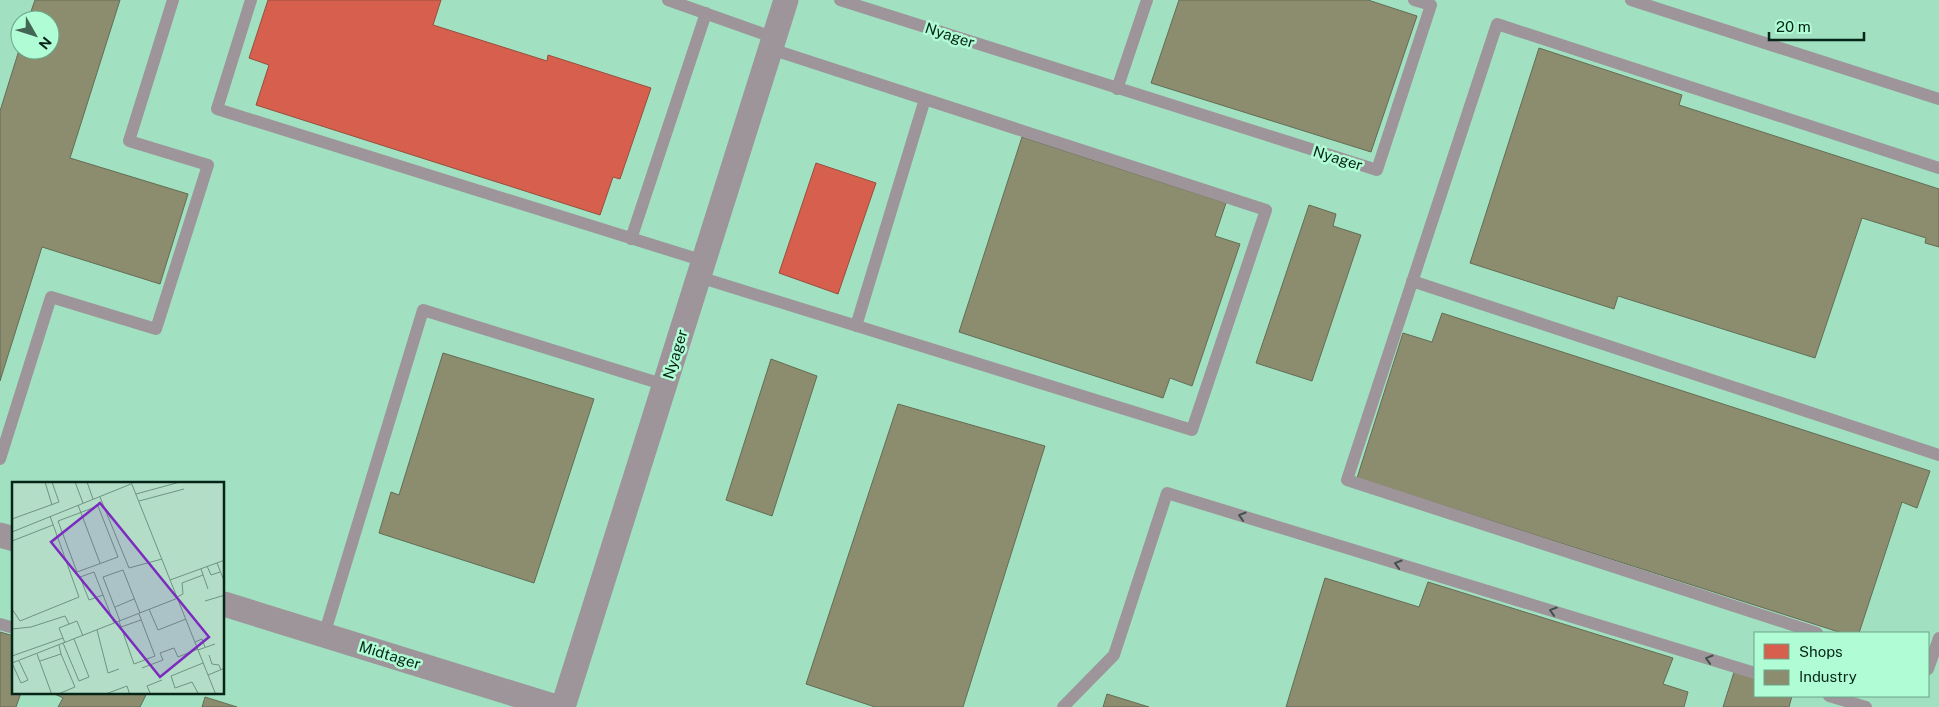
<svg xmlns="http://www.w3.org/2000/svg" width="1939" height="707" font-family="'Public Sans',sans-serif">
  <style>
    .built { fill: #a1e1c1; fill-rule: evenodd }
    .shops { fill: #d6604d; stroke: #984e3d }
    .industry { fill: #8c8c6e; stroke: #646d54 }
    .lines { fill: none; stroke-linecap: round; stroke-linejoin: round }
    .service { stroke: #9d959a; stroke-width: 12 }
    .minor { stroke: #9d959a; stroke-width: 25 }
    .oneway { stroke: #42524c }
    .labels { text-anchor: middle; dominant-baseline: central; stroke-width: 5; stroke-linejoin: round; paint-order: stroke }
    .street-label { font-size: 15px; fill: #062518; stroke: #b0fcd5 }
    .inset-road { fill: none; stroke: #6e9382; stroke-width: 1 }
    .view { fill: #7b2cbf; fill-opacity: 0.15; stroke: #7b2cbf; stroke-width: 2.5 }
    .inset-edge { fill: none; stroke: #062518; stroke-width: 2.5 }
  </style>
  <rect width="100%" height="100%" fill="#b4ddc8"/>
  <path class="built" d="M0,0H1939V707H0ZM20,20H50V50H20ZM14,483H224V693H14ZM1755,633H1928V696H1755Z"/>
  <path class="shops" d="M268,0H441L433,25L547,61L548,55L651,88L620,179L613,177L600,215L256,105L269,65L249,58Z
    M816,163L876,183L838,294L779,273Z"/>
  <path class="industry" d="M35,0H120L70,158L188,194L160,284L42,247L0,381V111L20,47V50H50V20H28Z
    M1179,0H1368L1417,16L1371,152L1151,83Z
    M1539,48L1682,95L1679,105L1939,189V247L1925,243L1926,238L1862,218L1815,358L1618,296L1614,309L1470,263Z
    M1022,137L1226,203L1215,236L1240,244L1192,386L1170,378L1163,398L959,332Z
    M1309,205L1336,214L1333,226L1361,235L1312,381L1256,363Z
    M1442,313L1930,471L1917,508L1902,502L1859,633H1842L1357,478L1403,333L1432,342Z
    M443,353L594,399L534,583L379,533L391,492L399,495Z
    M771,359L817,376L772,516L726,500Z
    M898,404L1045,446L963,707H875L806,684Z
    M1325,578L1419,607L1428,582L1673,658L1663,684L1688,692L1684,707H1286Z
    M0,632L14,636V693H21L16,707H0Z
    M1735,669L1755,675V696H1792L1789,707H1723Z
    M53,693H147L140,707H58L63,698Z
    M1107,694L1149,707H1103Z
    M205,697L237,707H202Z"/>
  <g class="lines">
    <path class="service" d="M251,0L217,109L704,261
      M668,0L775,38
      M840,0L1377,170L1431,5L1414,0
      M1631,0L1939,99
      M1117,89L1147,0
      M631,239L706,13
      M699,277L1192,430L1266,210L771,49
      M1412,281L1939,455
      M856,326L925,99
      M0,459L51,297L156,329L208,165L129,141L173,0
      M0,624L14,628
      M1817,633L1347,480L1497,24L1939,168
      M324,635L423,310L665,385
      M1928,669L1939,638
      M1829,696L1866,707
      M1063,707L1114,655L1167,493L1755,673"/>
    <path class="minor" d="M0,535L14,539
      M224,604L556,707
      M563,707L786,0"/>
  </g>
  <defs><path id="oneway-chevron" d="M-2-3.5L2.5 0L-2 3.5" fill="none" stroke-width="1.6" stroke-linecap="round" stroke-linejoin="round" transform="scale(1.25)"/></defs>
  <g class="oneway">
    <use href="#oneway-chevron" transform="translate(1242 516) rotate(-163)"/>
    <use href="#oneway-chevron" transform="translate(1398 564) rotate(-163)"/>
    <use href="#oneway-chevron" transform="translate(1553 611) rotate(-163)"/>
    <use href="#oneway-chevron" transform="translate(1709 659) rotate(-163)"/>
  </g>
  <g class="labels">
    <g class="street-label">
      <text transform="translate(950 35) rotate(18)">Nyager</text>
      <text transform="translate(1338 158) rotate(17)">Nyager</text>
      <text transform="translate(675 354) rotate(-73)">Nyager</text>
      <text transform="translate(390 655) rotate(17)">Midtager</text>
    </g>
  </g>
  <g transform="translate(12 482)">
    <rect width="212" height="212" fill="#b4ddc8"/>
    <path class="inset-road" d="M33,0L40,23M63,0L71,21M75,0L81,17M119,0L204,213M124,12L168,0M88,15L117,86L150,77M127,19L172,7M66,23L88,81M86,24L106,75L65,90L46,39ZM0,37L47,20L40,0M0,50L119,2M0,59L41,43M205,81L213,101M195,84L199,93L208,90M189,87L196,107M158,98L213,78M91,113L77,118L68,95L82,90L91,113L102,141M165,115L171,112L170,101L191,93M193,119L213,113M103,125L122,117M0,127L8,139L67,115L38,34M137,127L146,148L174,137M107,139L122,182L143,174L127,132M108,139L91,95L111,88L128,131M109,145L129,138M0,147L19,145L53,134L57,142M85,148L96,191L107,187M183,160L190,157L193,165M51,161L67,199L77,195L62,157M53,161L47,146L65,139L71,154M186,168L203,162M25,172L40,213M197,173L200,182L207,183L209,188M0,174L51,156M28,179L49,172L47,163M0,181L166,116M0,181L9,201L16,198L7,179M130,186L151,178L148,171L162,166L166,175L186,167M196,193L213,186M44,213L63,205L49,172M91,213L115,204L118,213M139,213L135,204L150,198M187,213L180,200L163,206L159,194L191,181"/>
    <path class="view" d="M88,21L197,155L148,195L39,60Z"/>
    <rect width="212" height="212" class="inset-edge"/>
  </g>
  <rect x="1754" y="632" width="175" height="65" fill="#b0fcd5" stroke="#6ca689"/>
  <rect x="1764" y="644" width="25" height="15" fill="#d6604d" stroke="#6ca689"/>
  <text x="1799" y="657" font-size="15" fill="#062518">Shops</text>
  <rect x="1764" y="670" width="25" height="15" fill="#8c8c6e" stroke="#6ca689"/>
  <text x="1799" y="682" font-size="15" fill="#062518">Industry</text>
  <g transform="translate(35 35) rotate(129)"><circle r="24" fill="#b0fcd5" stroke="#6ca689"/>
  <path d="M0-4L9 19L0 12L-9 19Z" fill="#436556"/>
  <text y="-8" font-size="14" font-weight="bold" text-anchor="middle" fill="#062518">N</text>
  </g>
  <path d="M1769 32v8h95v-8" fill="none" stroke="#062518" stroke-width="2.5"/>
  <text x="1776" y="32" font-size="15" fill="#062518" stroke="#b0fcd5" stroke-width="4" paint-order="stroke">20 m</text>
</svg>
